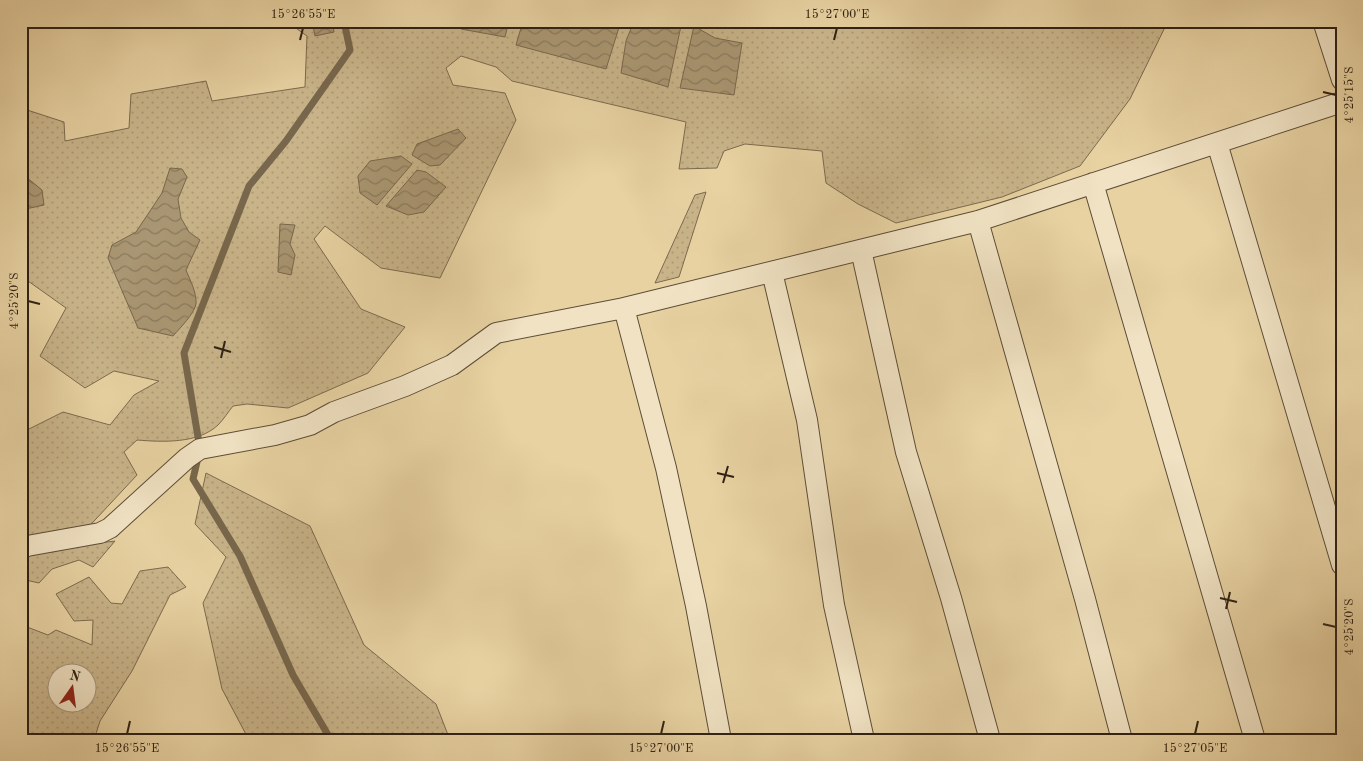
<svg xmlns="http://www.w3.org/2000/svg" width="1363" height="761" font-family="'Old Standard TT',serif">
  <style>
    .grass { fill: url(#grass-dots); stroke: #7c6a4f; fill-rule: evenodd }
    .water { fill: url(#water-waves); stroke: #78674c }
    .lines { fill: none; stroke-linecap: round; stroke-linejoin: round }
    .stream { stroke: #78674c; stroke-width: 7 }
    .street-casing { stroke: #5d4d38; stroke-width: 22 }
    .street { stroke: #f0e2c3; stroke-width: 20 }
    .ticks { fill: none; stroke: #2f2114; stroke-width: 2 }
    .neatline { fill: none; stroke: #2f2114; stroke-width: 2 }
    .ticks-label { font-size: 12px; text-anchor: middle; fill: #2f2114 }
  </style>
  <defs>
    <pattern id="grass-dots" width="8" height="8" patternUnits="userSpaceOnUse" patternTransform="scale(1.25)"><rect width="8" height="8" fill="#c9b48a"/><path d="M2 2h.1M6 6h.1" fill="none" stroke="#ad9a76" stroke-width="1.8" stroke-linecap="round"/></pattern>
    <pattern id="water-waves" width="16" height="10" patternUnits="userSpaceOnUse" patternTransform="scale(1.25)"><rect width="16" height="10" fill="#a99672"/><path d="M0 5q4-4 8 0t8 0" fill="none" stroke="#8a7a5c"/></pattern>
  </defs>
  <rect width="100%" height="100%" fill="#e8d2a2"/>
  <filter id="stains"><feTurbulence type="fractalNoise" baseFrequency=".004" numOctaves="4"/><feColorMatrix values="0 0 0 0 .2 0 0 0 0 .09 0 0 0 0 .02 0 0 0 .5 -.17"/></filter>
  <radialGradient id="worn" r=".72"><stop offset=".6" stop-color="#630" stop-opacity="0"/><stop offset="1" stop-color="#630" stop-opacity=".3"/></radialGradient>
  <path class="grass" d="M286,21H1168L1130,99L1080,166L1002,197L896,223L858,204L826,183L822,151L745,144L724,151L717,168L679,169L686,122L512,81L496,67L461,56L446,68L453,85L505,93L516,120L440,278L381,268L325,226L314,239L361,309L405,327L368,373L288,408L247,404L233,406C228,412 224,419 218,425C198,444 162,442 137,440L124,452L137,475L82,534L27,538L21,523V433L63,412L110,425L134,395L159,381L114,371L85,388L40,356L66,308L21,276V108L64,122L65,141L129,128L131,94L206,81L212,101L305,87L307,36Z
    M706,192L679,277L655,283L695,195Z
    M206,473L310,526L364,645L436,704L450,740H249L222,689L203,603L226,557L195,524Z
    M115,541L93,567L79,560L52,569L39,583L21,579V556L29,552Z
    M168,567L186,587L170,595L132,671L100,721L94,740H21V628L27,627L48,635L56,630L92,645L93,620L74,621L56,594L89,577L111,603L122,604L140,571ZM58,674H88V704H58Z"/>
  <path class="water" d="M312,21H332L334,32L315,36Z
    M462,21H509L505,37L461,29Z
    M523,21H621L606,69L516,45Z
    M634,21H670L681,26L668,87L621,73L626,41Z
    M694,26L715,38L742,43L734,95L680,88Z
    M458,129L466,138L440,165L430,166L412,155L417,144Z
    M401,156L412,164L377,205L360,193L358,176L370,161Z
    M170,168L182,169L187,177L178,199L181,218L189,232L200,240L186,270C190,280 197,293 196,304C194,314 180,328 173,336L138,328L108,258L112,245L136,232L162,193Z
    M417,170L426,172L446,187L424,212L408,215L386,206Z
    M21,173L42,190L44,205L21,210Z
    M280,224L295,225L290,244L295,255L291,275L278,272Z"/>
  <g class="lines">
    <path class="stream" d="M331,740L293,675L240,556L193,479L200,449L184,353L249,186L286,141L350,50L344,21"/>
    <g class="street-casing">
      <path id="street" d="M1323,21L1342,80
        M1217,143L1342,565
        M1093,183L1255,740
        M978,221L1085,599L1122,740
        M861,250L906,452L951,598L990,740
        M772,272L807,420L834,605L864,740
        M624,308L666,468L696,606L721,740
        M21,549L27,546L100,533L110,528L187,458L200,449L275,435L310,425L334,412L405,386L452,365L496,333L624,308L978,221L1342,102"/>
    </g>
    <use href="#street" class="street"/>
  </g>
  <path class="ticks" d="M300,40L303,28M834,40L837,28M1323,92L1336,95M28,301L40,304M214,347L231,352M221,358L225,341M717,473L734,477M723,483L728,466M1220,598L1237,602M1226,609L1230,592M1323,624L1336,627M127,734L130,721M661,734L664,721M1195,734L1198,721"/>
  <rect width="1363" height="761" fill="none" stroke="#e8d2a2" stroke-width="55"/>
  <g transform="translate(72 688) rotate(14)"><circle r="24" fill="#f0e2c3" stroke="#a3957d"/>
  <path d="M0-4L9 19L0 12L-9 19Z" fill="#8f2418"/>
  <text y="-8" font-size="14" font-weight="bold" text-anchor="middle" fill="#2f2114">N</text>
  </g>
  <rect x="28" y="28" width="1308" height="706" class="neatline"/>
  <g class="ticks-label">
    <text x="303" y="18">15°26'55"E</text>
    <text x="837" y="18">15°27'00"E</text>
    <text transform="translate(1349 95) rotate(-90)" y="4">4°25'15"S</text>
    <text transform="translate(14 301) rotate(-90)" y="4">4°25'20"S</text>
    <text transform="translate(1349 627) rotate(-90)" y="4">4°25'20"S</text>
    <text x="127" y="752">15°26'55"E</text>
    <text x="661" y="752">15°27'00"E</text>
    <text x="1195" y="752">15°27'05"E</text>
  </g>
  <rect width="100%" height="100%" filter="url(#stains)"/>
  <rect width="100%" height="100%" fill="url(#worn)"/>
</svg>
